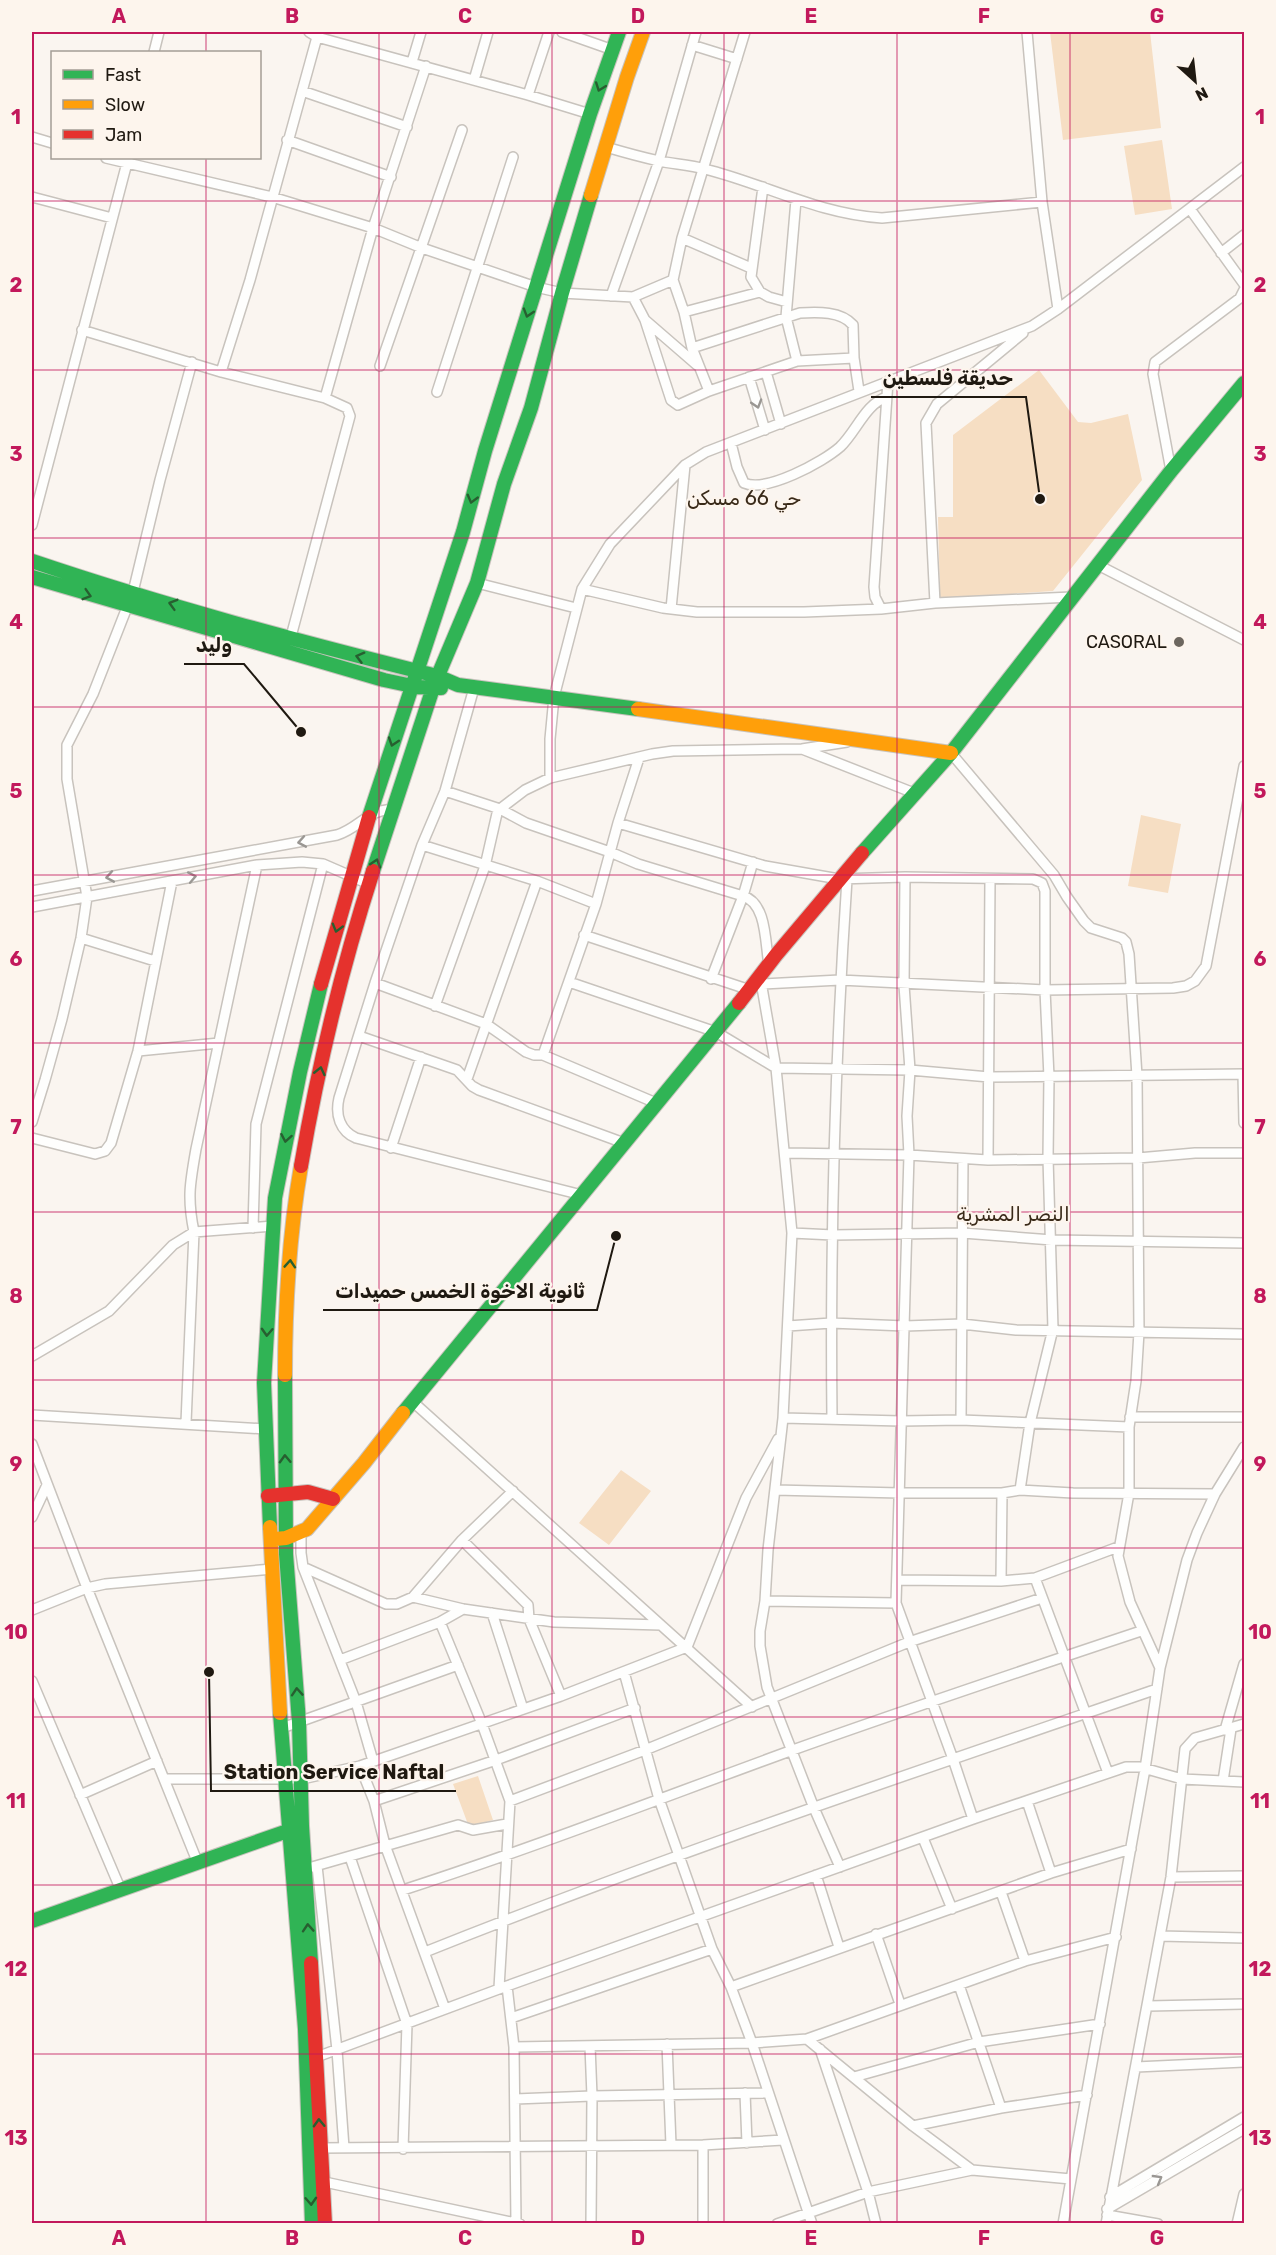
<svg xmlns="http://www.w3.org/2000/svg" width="1276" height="2255" font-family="Rubik,Vazirmatn,sans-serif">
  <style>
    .green { fill: #f6dec3 }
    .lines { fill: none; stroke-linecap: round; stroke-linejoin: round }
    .street-casing { stroke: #c8c3bd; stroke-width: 12 }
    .fast-casing { stroke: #c8c3bd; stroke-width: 16 }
    .slow-casing { stroke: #c8c3bd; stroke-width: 16 }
    .jam-casing { stroke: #c8c3bd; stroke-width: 16 }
    .street { stroke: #fefefd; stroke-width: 9 }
    .fast { stroke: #30b455; stroke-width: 14 }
    .slow { stroke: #ff9f0a; stroke-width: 14 }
    .jam { stroke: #e5322d; stroke-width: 14 }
    .oneway { stroke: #275f30 }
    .oneway2 { stroke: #9a9793 }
    .grid { fill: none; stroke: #c2185b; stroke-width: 1.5; stroke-opacity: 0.55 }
    .poi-dot { fill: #6c665f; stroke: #fdf5ed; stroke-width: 2 }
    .labels { text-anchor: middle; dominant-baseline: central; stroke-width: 4.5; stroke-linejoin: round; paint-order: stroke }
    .poi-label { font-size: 18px; fill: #1f1911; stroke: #fdf5ed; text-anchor: end }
    .neighbourhood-label { font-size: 20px; fill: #392a19; stroke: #fdf5ed }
    .leader { fill: none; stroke: #1f1911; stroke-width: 2 }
    .callout-dot { fill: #1f1911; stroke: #fdf5ed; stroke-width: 2 }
    .callout-label { font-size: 20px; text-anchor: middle; font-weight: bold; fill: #1f1911; stroke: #fdf5ed; stroke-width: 4.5; stroke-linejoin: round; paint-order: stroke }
    .neatline { fill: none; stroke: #c2185b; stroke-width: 2 }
    .grid-label { font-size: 20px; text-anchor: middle; font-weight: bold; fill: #c2185b }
  </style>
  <rect width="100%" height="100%" fill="#faf5f0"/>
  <path class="green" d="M1050,32H1150L1161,128L1063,140Z
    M1162,140L1172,209L1135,215L1124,146Z
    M1039,370L1078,422L1091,423L1128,414L1142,480L1053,591L940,599L938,517H953V435Z
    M1141,815L1181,824L1168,893L1128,886Z
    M621,1470L651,1491L609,1545L579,1523Z
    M478,1776L493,1820L469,1827L453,1784Z"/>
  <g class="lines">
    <g class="street-casing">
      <path id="street" d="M309,32L317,37L528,95L590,114
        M562,32L613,50
        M1027,32L1042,202L1058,309
        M692,45L737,59
        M154,52L159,32
        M412,62L421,32
        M474,80L488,32
        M302,91L407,127
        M528,95L549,32
        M32,137L52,143
        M287,140L391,177
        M606,147C623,152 641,157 659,161C674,164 690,165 705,169C765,184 818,214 882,218L1042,202
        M106,158L272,197L373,228L422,248L536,287L562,293L633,297L673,280
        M763,187L751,277L760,292L769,297L787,302
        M32,197L112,218
        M796,200L786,317L797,361
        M1190,209L1244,284
        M682,238L751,268
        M1221,253L1244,235
        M611,296L659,161L696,32
        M633,297L645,320L697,365
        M684,312L760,292
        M645,320L671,400L678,405L709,391L797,361L854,358
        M82,330L221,372L325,398L347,408L350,416L289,644
        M692,348L800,313C818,312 841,311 853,325L854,358L859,391
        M380,366L462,130
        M221,372L250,280L317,37
        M766,372L781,424
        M749,377L765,430
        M888,381L874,587L875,597L881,609L935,603L1072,597
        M709,391L692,348L684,312L673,280L682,238L745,32
        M437,392L513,157
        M325,398L373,228L426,66
        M731,443L737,467L744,483C766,493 823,462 840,447C856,432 866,403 887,397
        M1171,471L1153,374L1155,362L1240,298L1244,290
        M32,525L128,159
        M1098,565L1244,640
        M477,583L576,608
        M582,589L663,608L697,612H804L881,609
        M935,603L926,423L937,404L1023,333
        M671,609L685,465
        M474,688L445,791L422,845L375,983L339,1098C335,1115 340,1131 356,1138L582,1195
        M802,749L914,793
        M951,753L1054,875L1067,897L1084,921L1091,928L1122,938L1126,942L1129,954L1137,1076L1139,1332L1136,1381L1129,1427V1493L1118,1556L1130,1602L1160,1668
        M550,778V739L554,697L582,589L610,544L685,465L706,452L1032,326L1058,309L1244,167
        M445,791L500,809L525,790L550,778L652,754L673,751L802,749L847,742
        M500,809L526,823L610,852L638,864L743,896L753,862
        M618,823L765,866L839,879L905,877L1033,879L1042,883L1045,891V990L1049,1077L1048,1158L1053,1329L1030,1423L1020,1490
        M422,845L537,881L596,904
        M905,877L904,985L910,1070L907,1116L909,1155L896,1603L953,1759L973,1819
        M32,891L337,835C360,828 368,808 394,810
        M32,907L257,865L302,862L323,864L369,884
        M584,935L750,990
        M81,938L155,961
        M760,976L776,1068L792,1233L783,1418L768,1550L765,1601L760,1631V1646L767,1687L814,1808L840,1867
        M711,979L743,896C767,903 765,943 769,965
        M569,982L716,1032L776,1068L910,1070L989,1077L1244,1074
        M375,983L486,1024L526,1052L534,1055H543L656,1103
        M763,984L840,980L1045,990L1173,988L1186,986L1195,981L1206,966L1244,766
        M435,1006L485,866L498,809
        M359,1036L457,1070L472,1086L479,1090L624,1143
        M138,1051L219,1043
        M543,1055L596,904L618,823L639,758
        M1243,1074L1244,1123
        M467,1079L537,881
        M32,1122L45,1080L62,1019L81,938L87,897L67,779V745L93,694L133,592L160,480L192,362
        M32,1138L95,1154L105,1151L111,1143L138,1051L172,881
        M391,1148L421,1057
        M786,1153L909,1155L988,1160L1138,1158L1195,1153H1244
        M988,1160L990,879
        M253,1228L256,1124L323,864
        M792,1233L833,1235L963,1233L1052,1240L1244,1243
        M788,1326L831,1323L905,1326L962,1324L1016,1330L1244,1334
        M32,1356L109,1311L173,1245L194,1232L273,1226
        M412,1401L752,1707
        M32,1415L266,1429
        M1130,1417H1244
        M783,1418L901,1421L961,1420L1129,1427
        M832,1419C830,1239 835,1059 847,879
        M961,1420L963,1159
        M186,1423L194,1232C187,1198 190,1183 196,1149L257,865
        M32,1444L87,1588L197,1861
        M775,1490L900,1493H1002L1020,1490L1073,1493L1215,1494
        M32,1517L47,1485
        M301,1533V1553L303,1567L356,1702L373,1761
        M462,1540L528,1605L529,1619L561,1696
        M303,1567L386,1604H397L413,1597L463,1609L554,1622L661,1625
        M1035,1578L1108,1773
        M898,1580L1001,1581L1035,1578L1118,1547
        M1001,1581L1002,1493
        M413,1597L462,1540L513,1491
        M765,1601L896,1603
        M32,1610L87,1588L105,1584L272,1569
        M492,1613L523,1709
        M440,1622L482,1724L510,1801L499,1988
        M340,1660L440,1622L463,1609
        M624,1672L659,1799L712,1949L731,1987L752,2043L812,2224
        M32,1681L120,1888
        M282,1728L458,1665
        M1225,1730L1244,1664
        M360,1766L374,1801L385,1845L445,2009
        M164,1779H302L360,1766L561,1696L687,1647L746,1498L778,1439
        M1223,1781L1231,1729
        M80,1795L157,1761
        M374,1801L496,1760L635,1708
        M510,1801L645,1750L909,1642L1042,1598
        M1027,1801L1051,1873
        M923,1838L952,1909
        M350,1857L407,2024L403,2149
        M317,1866L337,2050L344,2148
        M312,1867L458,1825L473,1830L507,1824
        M816,1875L839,1947
        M1171,1877L1244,1876
        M403,1890C533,1848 661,1798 790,1751C907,1709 1024,1670 1141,1631
        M1001,1892L1025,1961
        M876,1934L900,2004
        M1160,1936L1244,1938
        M425,1952C665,1856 912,1773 1157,1689
        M959,1985L1001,2108
        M507,1986L514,2047L516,2223
        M731,1987L1051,1873L1131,1849
        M1148,2006L1244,2004
        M511,2018L712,1949
        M807,2039L1025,1961L1116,1937
        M667,2044L671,2145
        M590,2046L592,2096L591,2224
        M514,2047L752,2043L807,2039L913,2126L972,2170L1071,2179
        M820,2049L868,2192L876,2224
        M314,2058L507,1986L973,1819L1126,1767H1140L1182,1779L1244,1782
        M1136,2067L1244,2062
        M854,2077L979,2042L1100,2024
        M745,2093L747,2143
        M515,2099L592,2096L768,2093
        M913,2126L1001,2108L1087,2095
        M703,2145V2224
        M320,2148L703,2145L783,2140
        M320,2181L520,2224
        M1110,2197L1244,2117
        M1107,2209L1244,2129
        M1107,2215L1158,2224
        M777,2224L868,2192L972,2170
        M1063,2224L1145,1769L1160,1668L1187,1560L1197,1533L1215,1494L1244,1447
        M1106,2224L1171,1877L1185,1749L1195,1738L1244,1724
        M1237,2224L1244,2194"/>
    </g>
    <g class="fast-casing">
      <path id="fast" d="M32,561C165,606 301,642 437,676L458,685L638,709
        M32,577L384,680L417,687L441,688
        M369,817L463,532L485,451L590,114L619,32
        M862,853L951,753L1171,471L1244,383
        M373,871L434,685L477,583L504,484L531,408L562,293L591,195
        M285,1375L286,1554L299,1722L302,1826L311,1963
        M403,1413L739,1003
        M270,1527L264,1383L275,1198L300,1072L321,984
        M280,1713L305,2029L312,2224
        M32,1921L296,1828"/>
    </g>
    <g class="slow-casing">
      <path id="slow" d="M591,195L627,77L643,32
        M638,709L951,753
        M285,1375C285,1305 289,1235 301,1166
        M270,1527L280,1713
        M275,1539L286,1538L307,1529L364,1463L403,1413"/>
    </g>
    <g class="jam-casing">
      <path id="jam" d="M321,984L369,817
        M739,1003L776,955L862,853
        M301,1166C318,1067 342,967 373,871
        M268,1496L308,1492L333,1499
        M311,1963L325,2224"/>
    </g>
    <use href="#street" class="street"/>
    <use href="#fast" class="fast"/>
    <use href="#slow" class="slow"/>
    <use href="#jam" class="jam"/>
  </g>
  <defs><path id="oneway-chevron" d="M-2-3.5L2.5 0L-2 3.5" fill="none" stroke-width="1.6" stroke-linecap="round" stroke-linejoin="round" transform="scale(1.5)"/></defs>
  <g class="oneway">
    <use href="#oneway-chevron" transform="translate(600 87) rotate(110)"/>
    <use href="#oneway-chevron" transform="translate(528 313) rotate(107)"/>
    <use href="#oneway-chevron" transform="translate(472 499) rotate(105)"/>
    <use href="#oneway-chevron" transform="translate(87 595) rotate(17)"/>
    <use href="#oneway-chevron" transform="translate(173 604) rotate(-164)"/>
    <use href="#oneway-chevron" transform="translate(360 657) rotate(-165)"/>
    <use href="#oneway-chevron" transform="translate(393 742) rotate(108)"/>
    <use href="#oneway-chevron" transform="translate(376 863) rotate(-72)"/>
    <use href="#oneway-chevron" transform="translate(337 928) rotate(106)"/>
    <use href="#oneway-chevron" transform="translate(320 1071) rotate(-77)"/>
    <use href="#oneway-chevron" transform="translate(286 1138) rotate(100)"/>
    <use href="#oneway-chevron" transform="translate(290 1264) rotate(-86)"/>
    <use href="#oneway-chevron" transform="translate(267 1332) rotate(93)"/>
    <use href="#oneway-chevron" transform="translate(285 1459) rotate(-92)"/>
    <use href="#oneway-chevron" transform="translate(297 1692) rotate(-94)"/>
    <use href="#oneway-chevron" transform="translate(308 1928) rotate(-94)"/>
    <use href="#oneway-chevron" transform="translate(319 2123) rotate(-92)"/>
    <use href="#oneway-chevron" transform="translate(311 2201) rotate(87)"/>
  </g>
  <g class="oneway2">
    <use href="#oneway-chevron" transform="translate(757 404) rotate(73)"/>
    <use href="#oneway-chevron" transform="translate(302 842) rotate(170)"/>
    <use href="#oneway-chevron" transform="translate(110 877) rotate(170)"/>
    <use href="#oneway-chevron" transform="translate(192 877) rotate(-11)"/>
    <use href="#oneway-chevron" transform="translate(1158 2179) rotate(-30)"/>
  </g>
  <path class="grid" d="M206,32V52M379,32V2224M552,32V2224M724,32V2224M897,32V2224M1070,32V2224M206,158V2224M32,201H1244M32,370H1244M32,538H1244M32,707H1244M32,875H1244M32,1043H1244M32,1212H1244M32,1380H1244M32,1548H1244M32,1717H1244M32,1885H1244M32,2054H1244"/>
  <circle class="poi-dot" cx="1179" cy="642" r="6"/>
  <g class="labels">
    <g class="poi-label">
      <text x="1167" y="642">CASORAL</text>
    </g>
    <g class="neighbourhood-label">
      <text x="744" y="498">حي 66 مسكن</text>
      <text x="1013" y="1214">النصر المشرية</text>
    </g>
  </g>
  <path class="leader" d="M1040 499L1026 397H871M301 732L244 664H184M616 1236L597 1310H323M209 1672L211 1791H456"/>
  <g class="callout-dot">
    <circle cx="1040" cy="499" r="6"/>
    <circle cx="301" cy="732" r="6"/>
    <circle cx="616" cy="1236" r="6"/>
    <circle cx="209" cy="1672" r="6"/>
  </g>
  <g class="callout-label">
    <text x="948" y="385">حديقة فلسطين</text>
    <text x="214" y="652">وليد</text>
    <text x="460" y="1298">ثانوية الاخوة الخمس حميدات</text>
    <text x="334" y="1779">Station Service Naftal</text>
  </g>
  <rect width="1276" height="2255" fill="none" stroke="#fdf5ed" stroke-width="66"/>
  <rect x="51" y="51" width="210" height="108" fill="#fdf5ed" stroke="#a49d95" stroke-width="1.5"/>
  <rect x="63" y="70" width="30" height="9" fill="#30b455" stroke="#a49d95" stroke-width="1.5"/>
  <text x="105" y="81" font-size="18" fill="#1f1911">Fast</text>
  <rect x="63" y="100" width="30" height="9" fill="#ff9f0a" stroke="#a49d95" stroke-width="1.5"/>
  <text x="105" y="111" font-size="18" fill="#1f1911">Slow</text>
  <rect x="63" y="130" width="30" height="9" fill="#e5322d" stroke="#a49d95" stroke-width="1.5"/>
  <text x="105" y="141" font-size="18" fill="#1f1911">Jam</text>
  <g transform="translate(1195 81) rotate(153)" stroke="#fdf5ed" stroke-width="4.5" paint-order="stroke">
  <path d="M0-4.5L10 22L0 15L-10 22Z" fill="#1f1911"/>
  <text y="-9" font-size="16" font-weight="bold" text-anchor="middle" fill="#1f1911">N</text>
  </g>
  <rect x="33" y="33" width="1210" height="2189" class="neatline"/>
  <g class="grid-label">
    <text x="119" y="23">A</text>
    <text x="292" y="23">B</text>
    <text x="465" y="23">C</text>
    <text x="638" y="23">D</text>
    <text x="811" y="23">E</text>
    <text x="984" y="23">F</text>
    <text x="1157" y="23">G</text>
    <text x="16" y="124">1</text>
    <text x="1260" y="124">1</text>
    <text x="16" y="292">2</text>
    <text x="1260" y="292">2</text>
    <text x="16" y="461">3</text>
    <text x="1260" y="461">3</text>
    <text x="16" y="629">4</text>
    <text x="1260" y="629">4</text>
    <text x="16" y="798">5</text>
    <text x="1260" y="798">5</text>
    <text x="16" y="966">6</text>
    <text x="1260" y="966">6</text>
    <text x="16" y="1134">7</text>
    <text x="1260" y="1134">7</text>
    <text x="16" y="1303">8</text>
    <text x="1260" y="1303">8</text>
    <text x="16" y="1471">9</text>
    <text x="1260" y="1471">9</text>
    <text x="16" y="1639">10</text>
    <text x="1260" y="1639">10</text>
    <text x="16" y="1808">11</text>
    <text x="1260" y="1808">11</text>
    <text x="16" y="1976">12</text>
    <text x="1260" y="1976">12</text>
    <text x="16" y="2145">13</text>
    <text x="1260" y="2145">13</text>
    <text x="119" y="2245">A</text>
    <text x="292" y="2245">B</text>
    <text x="465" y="2245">C</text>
    <text x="638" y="2245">D</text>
    <text x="811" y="2245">E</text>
    <text x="984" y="2245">F</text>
    <text x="1157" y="2245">G</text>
  </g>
</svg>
